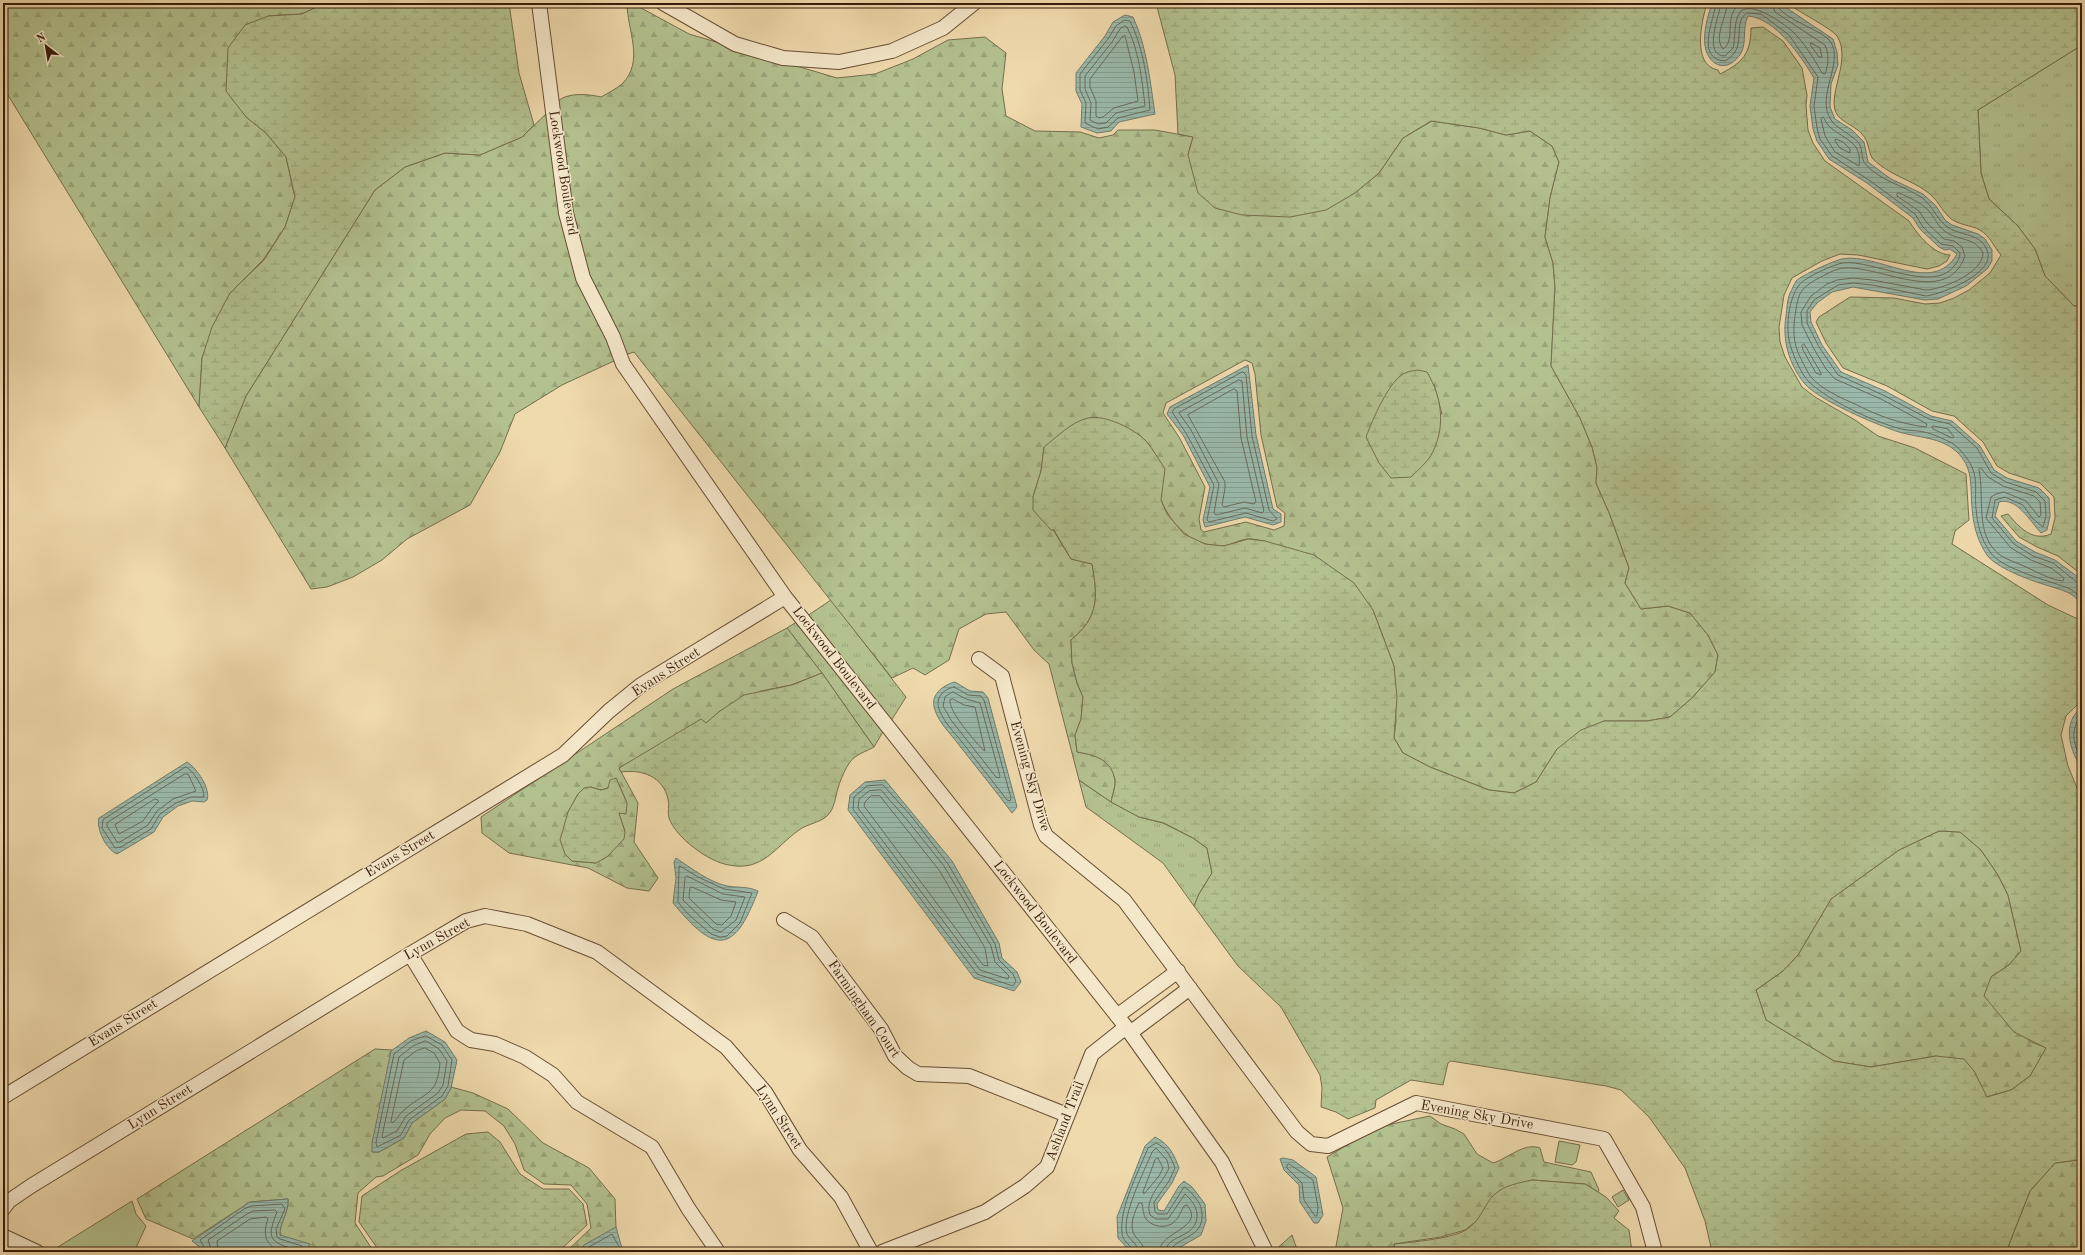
<svg xmlns="http://www.w3.org/2000/svg" width="2085" height="1255" font-family="'Old Standard TT',serif">
  <style>
    .grass { fill: url(#grass-tufts); stroke: #766e4c }
    .forest { fill: url(#forest-firs); stroke: #766e4c; fill-rule: evenodd }
    .wetland { fill: url(#wetland-marsh); stroke: #766e4c; fill-rule: evenodd }
    .park { fill: #b3c18f; stroke: #766e4c }
    .water { fill: url(#water-rules); stroke: #737b6a }
    .lines { fill: none; stroke-linecap: round; stroke-linejoin: round }
    .shore { stroke: #696b5a; stroke-width: 1 }
    .minor-casing { stroke: #664c31; stroke-width: 16 }
    .minor { stroke: #f5e7ca; stroke-width: 14 }
    .labels { text-anchor: middle; dominant-baseline: central; stroke-width: 3; stroke-linejoin: round; paint-order: stroke }
    .street-label { font-size: 14px; fill: #381c08; stroke: #f5e7ca }
  </style>
  <defs>
    <pattern id="grass-tufts" width="24" height="20" patternUnits="userSpaceOnUse"><rect width="24" height="20" fill="#b3c18f"/><path d="M3 7l-1-3M5 7V3M7 7l1-3M15 17l-1-3M17 17v-4M19 17l1-3" fill="none" stroke="#9ba57a"/></pattern>
    <pattern id="forest-firs" width="22" height="20" patternUnits="userSpaceOnUse"><rect width="22" height="20" fill="#b3c18f"/><path d="M5 1l3.5 6h-7zM16 11l3.5 6h-7z" fill="#9ba57a"/></pattern>
    <pattern id="wetland-marsh" width="20" height="14" patternUnits="userSpaceOnUse"><rect width="20" height="14" fill="#b3c18f"/><path d="M1 5h8M5 5V1M11 12h8M15 12V8" fill="none" stroke="#9ba57a"/></pattern>
    <pattern id="water-rules" width="6" height="5" patternUnits="userSpaceOnUse"><rect width="6" height="5" fill="#9abaac"/><path d="M0 2.5h6" fill="none" stroke="#859f92"/></pattern>
  </defs>
  <rect width="100%" height="100%" fill="#efdaad"/>
  <filter id="stains"><feTurbulence type="fractalNoise" baseFrequency=".005" numOctaves="4"/><feColorMatrix values="0 0 0 0 .2 0 0 0 0 .09 0 0 0 0 .02 0 0 0 .5 -.17"/></filter>
  <radialGradient id="worn" r=".72"><stop offset=".6" stop-color="#630" stop-opacity="0"/><stop offset="1" stop-color="#630" stop-opacity=".3"/></radialGradient>
  <path class="grass" d="M2082,45V305L2074,306L2045,276L2035,249L2017,225L1989,199L1981,173L1978,110Z
    M831,600L906,697L891,721L807,616Z
    M798,621L884,730L874,747L822,673L787,628Z
    M1079,780L1111,802L1139,817L1163,823L1193,838L1207,848L1212,873L1199,894L1194,906L1163,863L1086,807Z"/>
  <path class="forest" d="M3,3H325L302,14L268,16L246,117L266,133L286,157L295,197L285,227L263,260L230,293L202,358L199,407L3,87Z
    M627,3H632L689,34L837,78L875,74L913,59L948,40L985,37L1006,53L1002,89L1006,116L1035,131L1080,132L1099,138L1113,135L1118,130H1155L1193,137L1188,155L1355,193L1379,173L1403,138L1432,121L1479,128L1506,135L1530,131L1552,146L1559,162L1550,198L1545,237L1553,263L1555,287L1551,366L1580,418L1592,447L1597,467L1596,483L1610,515L1629,568L1625,583L1641,609L1668,606L1690,613L1708,635L1718,655L1715,672L1692,698L1670,717L1647,721H1604L1557,749L1536,782L1514,793L1489,790L1430,767L1403,753L1394,738L1396,721L1394,666L1373,610L1265,541C1260,541 1252,538 1247,539C1239,540 1231,545 1223,546C1193,547 1172,526 1161,500L1044,447L1041,471L1033,497L1071,559L1092,564C1098,598 1099,617 1071,640L1072,663L1077,683L1083,697L1081,719L1075,735L1077,752C1095,755 1112,759 1115,780C1116,786 1112,796 1111,802L1079,780L1049,664L1034,650L1006,612L986,614L959,629L949,660L925,675L913,668L892,678L634,352L625,355L588,276L572,212L557,102C567,92 588,94 601,97C608,93 616,89 622,84C645,61 627,30 627,3ZM1245,360L1252,363L1255,374L1261,435L1277,507L1285,513L1284,526L1274,530L1246,522L1204,532L1201,530L1199,519L1205,487L1179,437L1163,413L1166,403ZM1434,384L1442,414L1366,437Z
    M548,112L561,213L616,360L562,385L515,414L500,452L470,505L407,539L382,560L353,577L327,587L311,589L225,448L246,396L375,190L405,167L445,153L480,155L522,137Z
    M787,628L822,673L791,685L761,691L720,711L706,724L619,768L638,803L634,842L658,878L649,891L627,888L588,868L509,853L482,833L481,817L673,689ZM616,778L627,803L618,812L625,831L596,863L572,861L568,812L578,794L591,787C605,792 607,790 616,778Z
    M1939,831L1960,832L1981,850L1998,875L2008,895L2021,951L2009,965L1991,977L2029,1041L2047,1048L2030,1076L2011,1090L1986,1097L1974,1071L1936,1056L1871,1067L1834,1061L1766,1020L1756,990L1783,971L1798,955L1831,899L1899,850Z
    M375,1049L392,1050L372,1152H379L404,1138L412,1123L445,1099L451,1087L473,1093L508,1109L543,1143L589,1168L615,1199L616,1228L584,1245L579,1252H566L591,1228L587,1204L571,1185L544,1184L524,1170L515,1144L504,1126L485,1111L461,1110L445,1118L430,1134L418,1155L383,1176L376,1177L358,1193L355,1223L374,1252H306L309,1244L280,1236C279,1223 289,1213 288,1199L250,1202L193,1239L146,1219L137,1199Z
    M1430,1116L1441,1124L1455,1129L1464,1134L1477,1154L1493,1163C1507,1159 1524,1142 1540,1148L1544,1162L1591,1172L1599,1190L1598,1192L1585,1184L1532,1180L1494,1195L1479,1219L1465,1230L1441,1237L1394,1244L1395,1249L1398,1252H1335L1343,1208L1327,1157L1377,1127Z
    M2078,1160L2082,1162V1252H2006L2030,1191L2055,1163Z
    M1292,1235L1298,1252H1273Z"/>
  <path class="wetland" d="M325,3H509L519,73L534,125L522,137L480,155L445,153L405,167L375,190L246,396L225,448L199,407L202,358L212,327L230,293L264,260L285,227L295,197L286,157L266,133L246,117L226,91L228,48L245,25L268,16L302,14Z
    M1156,3H1707C1702,20 1691,65 1718,70L1720,74C1742,63 1751,54 1751,28L1763,27L1783,41L1802,68L1807,95L1806,106L1808,130L1813,143L1825,161L1909,221C1918,235 1933,254 1950,255L1947,261L1939,266L1927,269L1858,255L1840,254L1822,261L1792,278L1784,295L1779,327L1780,342L1785,357L1802,387L1815,397L1855,420L1878,436L1915,448L1966,474L1969,520L1955,531L1952,544L2048,605L2082,621V700L2066,716L2061,735L2068,766L2082,800V1162L2078,1160L2055,1163L2030,1191L2006,1252H1712L1705,1221L1685,1168L1649,1117L1621,1090L1606,1086L1451,1061L1448,1063L1443,1085L1411,1080L1376,1100L1375,1108L1348,1119L1336,1112L1321,1107L1322,1088L1320,1075L1281,1007L1238,966L1194,906L1199,894L1212,873L1207,848L1193,838L1164,823L1139,817L1111,802C1112,796 1116,786 1115,780C1111,759 1095,755 1077,752L1075,735L1081,719L1083,697L1077,683L1072,663L1071,640C1099,617 1098,598 1092,564L1071,559L1054,530H1051L1033,510V497L1041,471L1044,447C1057,437 1071,422 1088,418C1104,414 1135,429 1146,441C1153,449 1159,460 1165,469L1161,500L1167,514L1184,534L1205,544L1224,546L1248,539L1265,541L1314,555L1354,583L1373,610L1394,666L1397,697L1394,738L1403,753L1430,767L1489,790L1514,793L1536,782L1557,749L1581,730L1604,721H1647L1670,717L1692,698L1715,672L1718,655L1708,635L1690,613L1668,606L1641,609L1625,583L1629,568L1610,515L1596,483L1597,467L1592,447L1580,418L1551,366L1555,287L1553,263L1545,237L1550,198L1559,162L1552,146L1530,131L1506,135L1479,128L1431,121L1403,138L1379,173L1355,193L1326,210L1290,217L1242,215L1215,208L1198,193L1188,155L1193,137L1178,134L1175,75ZM1939,831L1960,832L1981,850L1998,875L2008,895L2021,951L2009,965L1991,977L1984,996L2014,1032L2046,1048L2030,1076L2011,1090L1987,1097L1974,1071L1964,1059L1936,1056L1871,1067L1834,1061L1766,1020L1756,990L1783,971L1798,955L1831,899L1899,850Z
    M1787,3H2082V45L1978,110L1981,173L1989,199L2017,225L2035,249L2045,276L2074,306L2082,305V575L2058,556L2037,547L2019,537L2001,516L2008,514C2019,527 2032,542 2051,534L2055,518L2054,497L2040,483L2009,473L1997,466L1983,442L1954,416L1932,411L1887,386L1843,368L1826,343L1816,322L1819,317L1850,297L1894,298L1925,304L1940,303L1954,298L1969,290L1990,273L2001,255C1994,247 1990,236 1980,230C1971,225 1958,225 1950,218C1941,210 1938,199 1926,191C1909,179 1890,175 1874,160C1868,155 1870,142 1862,134C1856,127 1843,122 1838,116C1824,98 1853,61 1837,36C1831,28 1797,11 1787,3Z
    M1418,370L1427,372C1443,399 1446,430 1430,457C1425,464 1417,471 1411,477L1391,478L1379,463L1366,437C1372,421 1389,380 1405,373C1409,371 1414,371 1418,370Z
    M822,673L874,747C867,751 860,753 855,757C847,762 839,783 837,792C835,800 834,808 828,815C822,822 807,824 799,830C775,847 763,872 729,865C709,862 676,838 669,818C667,812 670,805 668,799C663,777 643,769 621,772L619,768L701,719L706,723L720,711L744,695L792,685Z
    M616,778L627,803L626,814L619,813L625,832L624,839L607,857L596,863L572,861L565,854L560,840L568,812L578,794L584,788L590,787L601,790L608,788L610,780Z
    M488,1132L500,1142L520,1174L543,1189H569L583,1204L587,1225L558,1252H380L359,1222L362,1196L400,1171L466,1134Z
    M1532,1180L1585,1184L1606,1197L1619,1211L1614,1218L1629,1230L1632,1252H1398L1395,1249L1394,1244C1413,1242 1450,1239 1466,1230C1482,1220 1483,1205 1495,1194C1505,1185 1519,1183 1532,1180Z"/>
  <path class="park" d="M1559,1141L1580,1145L1576,1162L1572,1165L1555,1162Z
    M1623,1190L1629,1200L1618,1207L1612,1197Z
    M132,1201L136,1214L146,1226L134,1252H57L53,1250Z"/>
  <path class="water" d="M1712,3H1779L1833,39L1837,52L1838,65L1831,84L1830,107L1835,119L1852,130L1864,142L1868,162L1891,179L1923,194L1936,206L1945,220L1952,225L1978,234L1985,239L1992,250V261L1987,269L1966,286L1938,299L1925,300L1853,287L1832,292L1817,303L1810,312L1811,322L1822,345L1841,372L1885,391L1931,416L1952,421L1980,446L1994,470L2007,478L2039,488L2049,498L2050,516L2047,530L2041,533C2030,521 2017,497 1999,502L1995,516L2016,541L2035,552L2055,560L2082,580V603C2078,600 2073,595 2069,593C2061,589 2051,587 2043,584C2029,580 1995,567 1987,555C1977,540 1973,524 1972,507C1970,485 1974,468 1956,451C1940,437 1919,438 1899,432C1877,425 1818,400 1804,383C1789,364 1782,340 1786,316C1787,309 1787,300 1790,293C1792,290 1794,284 1796,281C1802,275 1833,261 1842,259C1878,252 1933,297 1957,254L1950,249L1945,250L1939,247L1920,229L1913,218L1867,183L1829,159L1817,141L1813,129L1810,106L1814,78C1801,56 1775,18 1748,16C1742,28 1747,42 1741,53C1729,73 1709,68 1705,46C1703,31 1708,16 1712,3Z
    M1125,15L1133,17C1147,47 1150,81 1155,114L1119,122L1111,131L1097,133L1081,127L1082,104L1076,91V73L1105,36L1113,22Z
    M1248,365L1256,435L1273,509L1281,514V522L1273,525L1245,517L1205,527L1203,520L1210,487L1183,435L1167,414L1170,407Z
    M955,682L970,691L983,692L988,698L1017,807L1012,813C995,790 977,768 959,745C951,734 939,723 935,710C929,695 943,685 955,682Z
    M2082,707V769C2070,751 2061,723 2082,707Z
    M187,762C197,768 211,789 207,800L204,802L192,801L178,806L163,817L154,832L117,854C106,849 96,829 99,818Z
    M885,780L952,861L999,943L1002,958L1017,972L1021,982L1014,991L974,978L848,810L850,795L865,782Z
    M676,858C691,868 709,882 727,886C738,888 747,886 758,891C734,955 715,954 673,903L676,878L674,862Z
    M426,1031L445,1042L457,1060L451,1088L445,1099L412,1123L404,1138L379,1152H372V1143L391,1051L409,1038Z
    M1155,1137C1169,1144 1174,1154 1179,1168L1172,1183L1157,1204L1158,1210L1164,1211L1179,1186L1184,1181L1192,1187L1205,1204L1206,1221L1201,1235L1172,1252H1131L1118,1238L1117,1217L1145,1146Z
    M1283,1158L1293,1160L1316,1177L1323,1215L1318,1223H1314L1300,1202L1299,1185L1284,1170L1280,1159Z
    M288,1199C289,1214 279,1223 280,1235L310,1244L306,1252H206L192,1241L250,1202Z
    M616,1227L621,1245L626,1252H579L584,1245Z"/>
  <g class="lines">
    <path class="shore" d="M1716,3C1714,20 1695,59 1725,61C1749,48 1731,23 1747,13L1761,14L1789,35L1818,77L1814,106L1817,128L1820,139L1832,156L1869,180L1915,214L1923,227L1941,244L1953,246L1960,253C1960,258 1958,261 1955,265C1935,295 1872,259 1843,263C1834,264 1804,278 1799,285C1789,298 1786,325 1789,340C1791,351 1801,374 1809,382C1831,402 1872,421 1901,429C1910,431 1919,430 1928,433C1936,435 1945,440 1952,443C1958,447 1962,452 1966,457C1980,476 1974,488 1976,508C1977,524 1981,539 1990,552C2001,569 2050,581 2068,588C2073,590 2078,595 2082,598
      M1721,3C1720,14 1702,56 1725,56L1733,48C1736,36 1733,23 1740,12C1751,0 1783,23 1792,31C1804,42 1814,59 1822,73L1825,74C1829,63 1829,55 1825,45L1775,12L1772,3
      M1727,3C1727,17 1713,37 1723,49C1737,40 1722,15 1741,3
      M1777,3C1778,18 1821,29 1830,41C1845,62 1815,96 1831,120C1835,127 1850,134 1857,141C1864,147 1860,159 1866,165C1883,182 1902,185 1921,197C1933,205 1937,221 1949,228C1962,236 1980,233 1987,250C1997,273 1942,294 1926,296L1872,285L1853,283L1838,285L1814,300L1807,311V323L1819,347L1838,375L1883,395L1929,419L1950,424L1977,448L1991,473L2006,482L2036,492L2045,501L2046,516L2043,527L2032,518L2023,505L2005,497L1995,500L1992,518L2014,544L2033,556L2053,563L2078,583H2082
      M1125,20L1130,21C1143,47 1148,81 1150,110L1118,118L1108,127L1098,129L1085,123L1086,103L1080,90V74L1108,39L1116,26Z
      M1125,26L1127,27C1139,50 1142,80 1145,106L1116,113L1106,123L1098,124L1090,120L1091,103L1085,89V76L1112,42L1120,29Z
      M1125,36L1134,72L1138,101L1114,108L1103,117L1099,118L1096,116V101L1090,87V79L1122,37Z
      M1811,43L1820,48L1822,57H1819L1811,46Z
      M1823,117C1825,119 1826,123 1828,125C1841,139 1863,140 1859,166L1835,152L1825,136L1821,119Z
      M1836,139L1843,142L1850,149V153L1840,148L1835,141Z
      M1899,193C1910,198 1920,202 1928,210C1935,217 1937,226 1946,232C1959,241 1975,237 1983,253C1983,273 1943,289 1926,290L1872,280L1853,278L1837,280L1827,284L1811,296L1801,312L1802,325L1814,349L1826,369L1835,379L1881,399L1927,424L1926,427C1901,424 1878,416 1855,404C1841,398 1821,389 1811,377C1807,372 1804,364 1801,359C1792,342 1793,327 1796,309C1799,291 1802,288 1817,279C1825,275 1836,268 1845,268C1882,266 1947,307 1965,256L1962,247L1954,241L1944,239L1927,223L1919,211L1897,196V194Z
      M1804,344L1821,373V375L1816,373L1803,350L1802,346Z
      M1243,372L1246,375L1252,436L1269,510L1277,519L1273,521L1246,513L1209,522L1207,520L1214,485L1186,433L1172,412L1174,409Z
      M1239,380L1242,381L1247,437L1264,511L1262,513L1245,508L1216,515L1214,513L1219,484L1191,430L1179,413Z
      M1234,389L1237,391L1241,438L1256,502L1254,504L1244,502L1224,507L1222,505L1225,488V482L1188,415Z
      M1934,426L1948,429L1954,437L1952,438L1933,429L1932,427Z
      M1981,468L1988,477L2003,486L2034,496L2040,502L2041,515L2039,517L2026,501L2004,492L1996,494L1991,497L1986,518L2011,548L2031,560L2051,568L2064,578L2063,581C2051,580 2037,572 2026,567C2018,563 2007,560 2000,555C1974,535 1985,498 1979,470Z
      M954,687L968,695L981,696L984,700L1011,798L1010,801L1007,800C992,781 977,761 962,742C954,732 943,721 939,709C935,697 944,689 954,687Z
      M953,692L966,699L980,703L1000,776L999,778L996,777L951,720L943,706L945,697Z
      M953,699L964,705L975,707L985,751L983,750C975,741 948,711 950,700Z
      M2082,712C2070,733 2072,740 2082,761
      M186,767C193,770 205,789 204,797H191L176,803L160,814L151,829L121,847L115,848L102,828L103,820Z
      M185,774H188L196,791L173,799L157,811L148,825L120,842H117L107,826V823Z
      M883,785L912,817L948,864L995,944L999,960L1013,974L1016,981L1013,986L977,974L853,809L854,797L867,786Z
      M881,790L908,821L944,866L991,946L995,962L1009,976L1008,979L980,970L858,808L859,799L869,791Z
      M880,796L939,870L985,948L988,966L983,965L864,806L865,802L871,796Z
      M155,799L158,800V802L152,808L143,821L119,834L115,825Z
      M680,866L698,877L724,889L752,893L740,923L727,936L720,937L711,934L687,913L678,902L679,868Z
      M687,876L723,894L745,897L736,920L721,932L713,929L683,900L685,878Z
      M692,887L721,900L736,902L731,916L722,925L716,924L689,898L690,888Z
      M426,1036L442,1045L452,1060L448,1086L442,1096L409,1120L401,1135L377,1147L376,1143L394,1054L411,1041Z
      M426,1041L439,1049L447,1061L443,1085L438,1093L406,1116L397,1131L383,1138L382,1136L399,1057L413,1046Z
      M425,1048L434,1053L440,1063C437,1098 424,1091 402,1112C398,1115 397,1121 392,1123L391,1121L404,1060L416,1051Z
      M1158,1158L1163,1168L1159,1176L1144,1194L1143,1192L1155,1160Z
      M1289,1164L1313,1180L1318,1207L1317,1216H1315L1304,1200L1302,1183L1287,1168V1165Z
      M207,1252L200,1240L244,1209L251,1206L282,1204L285,1209L276,1229L277,1237L280,1239L302,1246L303,1252
      M212,1252L208,1240L247,1214L253,1211L275,1210L277,1212C266,1239 270,1242 296,1250L298,1252
      M218,1252L217,1241L250,1219L266,1217L268,1219C262,1235 266,1247 283,1252
      M584,1252L587,1248L612,1234L622,1252
      M1133,1252C1132,1245 1123,1242 1122,1234C1119,1208 1138,1173 1148,1148L1156,1143C1166,1147 1171,1157 1175,1168L1169,1181L1154,1202L1155,1212L1158,1214H1167L1184,1187C1190,1190 1193,1195 1197,1200C1201,1205 1201,1208 1202,1214C1204,1240 1172,1237 1171,1252
      M1138,1252C1138,1243 1130,1241 1127,1234C1121,1216 1145,1170 1152,1152L1156,1148L1167,1160L1169,1168C1163,1183 1144,1198 1150,1215L1156,1219H1168L1185,1194C1191,1199 1196,1206 1197,1213C1199,1239 1167,1233 1165,1252
      M1144,1252C1144,1242 1136,1240 1133,1232C1130,1223 1135,1211 1139,1203H1142C1143,1209 1143,1214 1146,1219C1152,1227 1167,1229 1174,1222C1179,1218 1181,1211 1184,1206L1187,1205C1206,1228 1160,1231 1159,1252"/>
    <g class="minor-casing">
      <path id="minor" d="M539,3L566,213L583,278L613,337L623,364L785,597L1126,1027L1222,1162L1266,1252
        M663,3L735,44L783,58L839,62L892,51L943,28L974,3
        M979,659L1002,676L1041,825L1046,836L1124,900L1297,1132L1311,1144L1328,1146L1416,1103L1604,1139L1643,1207L1655,1252
        M784,920L812,937L881,1029L895,1056L908,1068L918,1074L969,1076L1067,1115
        M410,954L457,1031L471,1040L495,1044L525,1057L553,1075L577,1102L652,1147L688,1208L718,1252
        M1117,1016L1178,971
        M1130,1033L1190,988
        M3,1097L563,755L609,711L641,685L785,597
        M3,1209L9,1201L31,1186L410,954L466,921L485,916L527,924L597,952L726,1047L765,1092L800,1150L841,1197L871,1252
        M3,1236L37,1252
        M882,1252L985,1212L1025,1186L1047,1167L1092,1054L1126,1027"/>
    </g>
    <use href="#minor" class="minor"/>
  </g>
  <g class="labels">
    <g class="street-label">
      <text transform="translate(563 173) rotate(81)">Lockwood Boulevard</text>
      <text transform="translate(834 658) rotate(52)">Lockwood Boulevard</text>
      <text transform="translate(666 672) rotate(-33)">Evans Street</text>
      <text transform="translate(1030 776) rotate(74)">Evening Sky Drive</text>
      <text transform="translate(400 854) rotate(-31)">Evans Street</text>
      <text transform="translate(1035 912) rotate(52)">Lockwood Boulevard</text>
      <text transform="translate(437 939) rotate(-29)">Lynn Street</text>
      <text transform="translate(864 1009) rotate(55)">Farmingham Court</text>
      <text transform="translate(123 1023) rotate(-32)">Evans Street</text>
      <text transform="translate(160 1107) rotate(-32)">Lynn Street</text>
      <text transform="translate(1477 1115) rotate(10)">Evening Sky Drive</text>
      <text transform="translate(779 1117) rotate(57)">Lynn Street</text>
      <text transform="translate(1065 1121) rotate(-69)">Ashland Trail</text>
    </g>
  </g>
  <rect width="2085" height="1255" fill="none" stroke="#efdaad" stroke-width="16"/>
  <rect x="4" y="4" width="2077" height="1247" fill="none" stroke="#381c08" stroke-width="2"/>
  <rect x="8" y="8" width="2069" height="1239" fill="none" stroke="#381c08"/>
  <g transform="translate(46 46) rotate(329)" stroke="#f5e7ca" stroke-width="3" paint-order="stroke">
  <path d="M0-3L7 15L0 10L-7 15Z" fill="#381c08"/>
  <text y="-6" font-size="11" font-weight="bold" text-anchor="middle" fill="#381c08">N</text>
  </g>
  <rect width="100%" height="100%" filter="url(#stains)"/>
  <rect width="100%" height="100%" fill="url(#worn)"/>
</svg>
